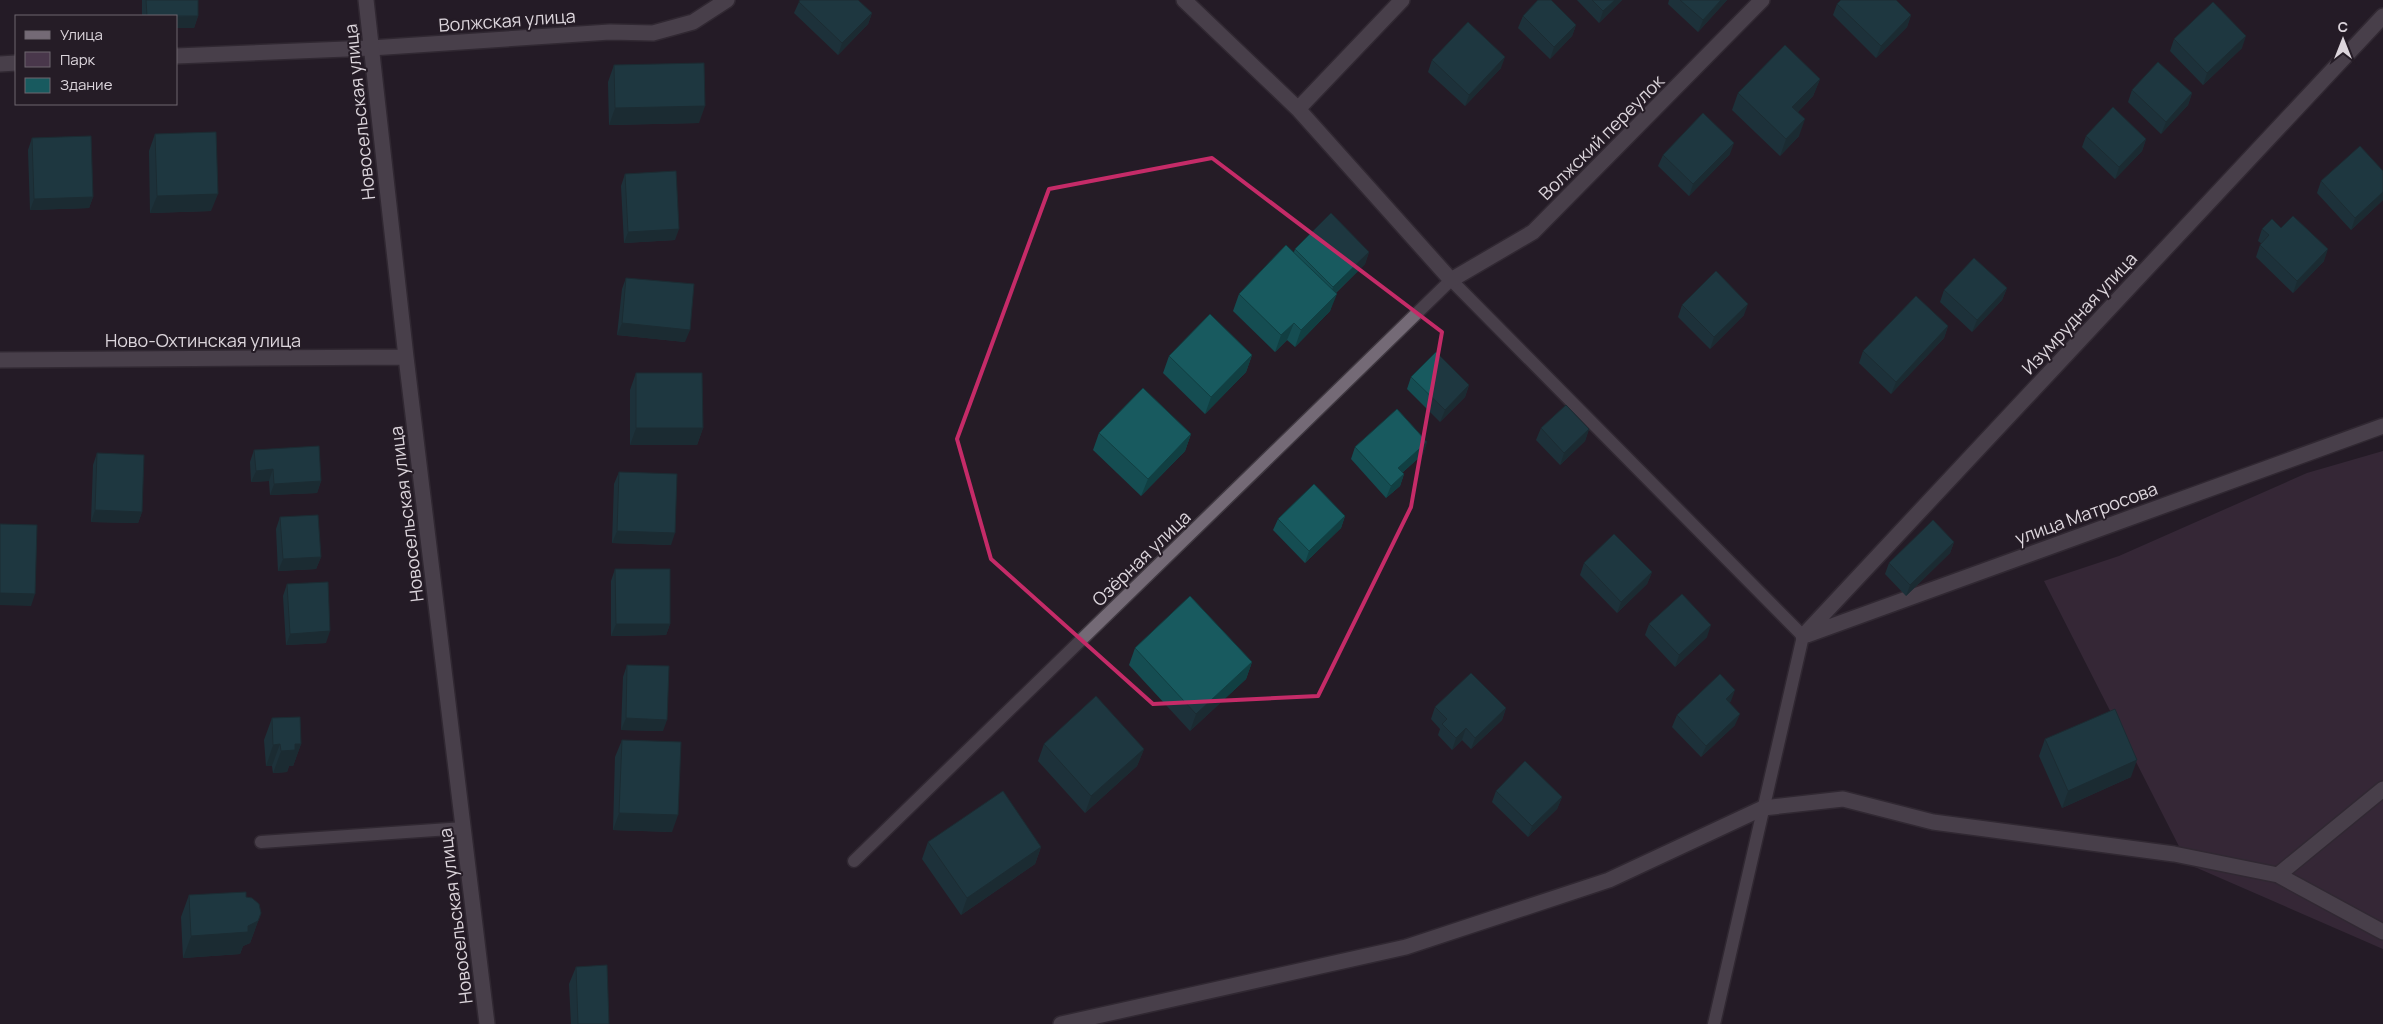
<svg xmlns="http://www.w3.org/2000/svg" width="2383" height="1024" font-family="Manrope,sans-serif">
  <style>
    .green { fill: #49374b }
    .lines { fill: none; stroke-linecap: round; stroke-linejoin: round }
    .service-casing { stroke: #3f3840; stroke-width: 15 }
    .minor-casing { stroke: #3f3840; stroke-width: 18 }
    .tertiary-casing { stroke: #3f3840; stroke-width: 18 }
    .service { stroke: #746a76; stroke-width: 12 }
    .minor { stroke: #746a76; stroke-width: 15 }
    .tertiary { stroke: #746a76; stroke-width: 15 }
    .wall { fill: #154d52 }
    .shaded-wall { fill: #113f42 }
    .building { fill: #185a5f; stroke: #113f42 }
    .marked { fill: none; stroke: #c52b68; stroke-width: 4; stroke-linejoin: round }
    .labels { text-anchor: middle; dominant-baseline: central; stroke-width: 4; stroke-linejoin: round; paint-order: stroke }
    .street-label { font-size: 18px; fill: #dcd5dc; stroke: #251c26 }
  </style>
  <rect width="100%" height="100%" fill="#251c26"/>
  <path class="green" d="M2383,451V949L2188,864L2044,581L2119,556L2307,473Z"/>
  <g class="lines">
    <g class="service-casing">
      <path id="service" d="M261,842L464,828
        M854,861L1451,280L1803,636L1714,1024"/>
    </g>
    <g class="minor-casing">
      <path id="minor" d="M1184,0L1298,109L1451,280L1533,232L1762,0
        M176,56L371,48L610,32L653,33L693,22L727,0
        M0,64L16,63
        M1298,109L1402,0
        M1807,635L2383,426
        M1803,636L2383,16
        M2278,875L2383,932
        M1061,1024L1406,947L1609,880L1763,808L1843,799L1933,822L2174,854L2278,875L2383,789"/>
    </g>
    <g class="tertiary-casing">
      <path id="tertiary" d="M366,0L406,357L487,1024
        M0,360L406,357"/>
    </g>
    <use href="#service" class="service"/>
    <use href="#minor" class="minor"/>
    <use href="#tertiary" class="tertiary"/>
  </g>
  <path class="wall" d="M142,0H198V16L194,28H176V16H142Z
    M1577,0H1622L1599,23Z
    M1669,0H1727L1698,32L1668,4Z
    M799,2L872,13L868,24L838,55L794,13Z
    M1837,4L1911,15L1907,27L1876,58L1833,15Z
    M1523,16L1576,25L1572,36L1550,59L1518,28Z
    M2174,39L2242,48L2203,85L2170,51Z
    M1432,60L1501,68L1465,106L1428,72Z
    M614,65L699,123L609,125L608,82Z
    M1820,79L1813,96L1798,112L1799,136L1780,156L1732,110L1738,93Z
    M2132,90L2192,93L2188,105L2161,134L2128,102Z
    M155,134L211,211L150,213L149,151Z
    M2086,136L2146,139L2142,151L2115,179L2082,147Z
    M32,138L93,197L89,208L30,210L28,150Z
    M1730,154L1689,196L1658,166L1663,155Z
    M2383,171V200L2351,230L2317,193L2321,181Z
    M625,174L675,240L624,243L621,186Z
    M2281,228L2324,261L2293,293L2256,257L2260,245L2262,244L2258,241L2262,229Z
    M1295,249L1369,252L1365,264L1336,293L1330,311L1295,347L1287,340L1275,352L1233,311L1239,294L1294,252Z
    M626,278L685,342L617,335L622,289Z
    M2007,288L2002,300L1972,332L1940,302L1944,290Z
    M1682,305L1744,315L1710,349L1678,317Z
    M1948,326L1944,338L1891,394L1859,363L1863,351Z
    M1252,355L1246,372L1205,414L1163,373L1169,356Z
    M636,373L703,428L697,445H630V390Z
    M1411,377L1469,385L1465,397L1440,422L1407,389Z
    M1541,428L1589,429L1585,441L1560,465L1536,440Z
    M1099,433L1191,434L1185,451L1141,496L1093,450Z
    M1427,442L1423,454L1402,473L1404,474L1400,486L1386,498L1351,459L1355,447Z
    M254,450L321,481L317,493L270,495L269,481L251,482L250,462Z
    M97,453L142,512L138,523L91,522L93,465Z
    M619,472L671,545L612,543L614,484Z
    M1345,516L1341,528L1305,563L1273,530L1278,519Z
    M280,517L321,557L316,569L278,571L276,529Z
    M1954,542L1950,553L1906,596L1885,574L1889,563Z
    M1584,563L1652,572L1647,584L1617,613L1580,575Z
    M615,569L670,624L666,635L611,636V581Z
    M287,584L326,643L286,645L283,596Z
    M1649,624L1707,637L1675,667L1645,635Z
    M1135,648L1252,662L1246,679L1190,731L1129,665Z
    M627,665L663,731L621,730L623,677Z
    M1731,701L1729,703L1735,725L1701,757L1672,727L1677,715Z
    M1435,707L1506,708L1502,720L1471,749L1462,740L1452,750L1438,735L1440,729L1431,719Z
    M272,718L301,744L293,766H289L287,772L273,773L272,766H266L264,740Z
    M2045,739L2131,777L2062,808L2039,756Z
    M622,740L672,832L613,830L615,757Z
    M1044,744L1144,749L1137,766L1085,813L1038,761Z
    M1496,791L1562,797L1557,809L1528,837L1492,802Z
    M928,842L1041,847L1035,864L961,915L922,859Z
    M189,895L246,897L261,913L250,943L243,946L240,954L183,958L181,917Z
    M576,967L609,1024H571L569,984Z"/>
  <path class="shaded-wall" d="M1615,0H1622L1599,23L1603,11Z
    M1721,0H1727L1698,32L1703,20Z
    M872,13L868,24L838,55L842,43Z
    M1911,15L1907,27L1876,58L1881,46Z
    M198,16L194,28H176V17Z
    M1576,25L1572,36L1550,59L1554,47Z
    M2246,36L2242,48L2203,85L2207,73Z
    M1505,57L1501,68L1465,106L1469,95Z
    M1820,79L1813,96L1786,124L1792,107Z
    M2192,93L2188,105L2161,134L2166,122Z
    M705,106L699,123L609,125L615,108Z
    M1805,119L1799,136L1780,156L1786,139Z
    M2146,139L2142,151L2115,179L2119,167Z
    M1734,143L1730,154L1689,196L1693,184Z
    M2383,192V200L2351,230L2355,218Z
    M218,194L211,211L150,213L157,196Z
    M93,197L89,208L30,210L34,199Z
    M679,229L675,240L624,243L628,232Z
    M2328,249L2324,261L2293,293L2297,281Z
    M1369,252L1365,264L1329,299L1333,287Z
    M2007,288L2002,300L1972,332L1977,320Z
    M1337,294L1330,311L1295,347L1301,330Z
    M1748,304L1744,315L1710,349L1714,337Z
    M622,323L690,330L685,342L617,335Z
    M1294,323L1287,340L1275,352L1281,335Z
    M1948,326L1944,338L1891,394L1896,382Z
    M1252,355L1246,372L1205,414L1211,397Z
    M1469,385L1465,397L1440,422L1445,410Z
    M636,428H703L697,445H630Z
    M1589,429L1585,441L1560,465L1564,453Z
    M1191,434L1185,451L1141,496L1148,479Z
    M1427,442L1423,454L1394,480L1398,468Z
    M273,469L269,481L251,482L256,471Z
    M1404,474L1400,486L1386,498L1391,486Z
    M321,481L317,493L270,495L274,484Z
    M95,510L142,512L138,523L91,522Z
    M1345,516L1341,528L1305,563L1309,551Z
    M617,531L675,533L671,545L612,543Z
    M1954,542L1950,553L1906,596L1910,585Z
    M321,557L316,569L278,571L283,559Z
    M1652,572L1647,584L1617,613L1621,602Z
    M0,593L35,594L31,606L0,605Z
    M616,624H670L666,635L611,636Z
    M1711,625L1707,637L1675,667L1679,655Z
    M330,631L326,643L286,645L290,634Z
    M1252,662L1246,679L1190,731L1196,714Z
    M1735,690L1731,701L1721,710L1726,699Z
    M1506,708L1502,720L1471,749L1475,738Z
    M1740,714L1735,725L1701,757L1706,746Z
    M626,718L667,720L663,731L621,730Z
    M1466,728L1462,740L1452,750L1456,738Z
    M280,744L272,766H266L273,745Z
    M295,744H301L293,766H289L287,772L273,773L281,751Z
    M1144,749L1137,766L1085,813L1091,796Z
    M2137,760L2131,777L2062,808L2068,791Z
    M1562,797L1557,809L1528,837L1532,826Z
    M619,813L678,815L672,832L613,830Z
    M1041,847L1035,864L961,915L967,898Z
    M261,913L250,943L243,946L240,954L183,958L191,936L248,926Z"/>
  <path class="building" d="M146,0H198V16H147Z
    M800,0H858L872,13L842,43L799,2Z
    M1538,0H1551L1576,25L1554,47L1523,16Z
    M1592,0H1615L1603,11Z
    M1680,0H1721L1703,20Z
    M1841,0H1896L1911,15L1881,46L1837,4Z
    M2213,2L2246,36L2207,73L2174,39Z
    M1468,22L1505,57L1469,95L1432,60Z
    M1785,45L1820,79L1792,107L1805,119L1786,139L1738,93Z
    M2158,62L2192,93L2166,122L2132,90Z
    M704,63L705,106L615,108L614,65Z
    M2113,107L2146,139L2119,167L2086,136Z
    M1703,113L1734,143L1693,184L1663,155Z
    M216,132L218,194L157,196L155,134Z
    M91,136L93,197L34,199L32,138Z
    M2360,146L2383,171V192L2355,218L2321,181Z
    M676,171L679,229L628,232L625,174Z
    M1331,213L1369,252L1333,287L1295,249Z
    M2293,216L2328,249L2297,281L2260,245L2269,235L2262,229L2272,219L2281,228Z
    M1286,245L1337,294L1301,330L1294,323L1281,335L1239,294Z
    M1974,258L2007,288L1977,320L1944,290Z
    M1716,271L1748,304L1714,337L1682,305Z
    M626,278L694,284L690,330L622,323Z
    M1916,296L1948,326L1896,382L1863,351Z
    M1210,314L1252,355L1211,397L1169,356Z
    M1436,352L1469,385L1445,410L1411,377Z
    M636,373H702L703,428H636Z
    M1143,388L1191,434L1148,479L1099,433Z
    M1566,405L1589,429L1564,453L1541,428Z
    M1397,409L1427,442L1398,468L1404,474L1391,486L1355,447Z
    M319,446L321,481L274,484L273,469L256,471L254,450Z
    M97,453L144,455L142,512L95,510Z
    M619,472L677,474L675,533L617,531Z
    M1314,484L1345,516L1309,551L1278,519Z
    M318,515L321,557L283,559L280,517Z
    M1933,520L1954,542L1910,585L1889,563Z
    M0,524L37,525L35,594L0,593Z
    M1614,534L1652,572L1621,602L1584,563Z
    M615,569H670V624H616Z
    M328,582L330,631L290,634L287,584Z
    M1682,594L1711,625L1679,655L1649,624Z
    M1190,596L1252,662L1196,714L1135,648Z
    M627,665L669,666L667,720L626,718Z
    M1471,673L1506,708L1475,738L1466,728L1456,738L1442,724L1447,719L1435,707Z
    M1720,674L1735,690L1726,699L1740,714L1706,746L1677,715Z
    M1096,696L1144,749L1091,796L1044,744Z
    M2115,709L2137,760L2068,791L2045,739Z
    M300,717L301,744H295V750L281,751L280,744L273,745L272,718Z
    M622,740L681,742L678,815L619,813Z
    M1525,761L1562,797L1532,826L1496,791Z
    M1003,791L1041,847L967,898L928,842Z
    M246,892V897L252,898L259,904L261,913L258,921L248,926V932L191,936L189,895Z
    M607,965L609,1024H578L576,967Z"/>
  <path d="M0 0H2383V1024H0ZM1212,158L1442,332L1411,507L1318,696L1153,704L991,559L957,439L1049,189Z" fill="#251c26" fill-opacity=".55" fill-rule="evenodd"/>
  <path class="marked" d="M1212,158L1442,332L1411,507L1318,696L1153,704L991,559L957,439L1049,189Z"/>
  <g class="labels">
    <g class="street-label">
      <text transform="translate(507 20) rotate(-4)">Волжская улица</text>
      <text transform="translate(359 112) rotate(-96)">Новосельская улица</text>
      <text transform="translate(1601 137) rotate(-45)">Волжский переулок</text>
      <text transform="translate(2079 313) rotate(-47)">Изумрудная улица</text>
      <text x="203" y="340">Ново-Охтинская улица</text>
      <text transform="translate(2086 513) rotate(-20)">улица Матросова</text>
      <text transform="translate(406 514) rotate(-97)">Новосельская улица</text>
      <text transform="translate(1141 558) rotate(-44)">Озёрная улица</text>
      <text transform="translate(455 916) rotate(-97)">Новосельская улица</text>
    </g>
  </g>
  <rect x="15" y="15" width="162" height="90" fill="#251c26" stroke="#6e666f"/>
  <rect x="25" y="31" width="25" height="8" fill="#746a76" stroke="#6e666f"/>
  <text x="60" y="40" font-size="15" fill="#dcd5dc">Улица</text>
  <rect x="25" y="52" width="25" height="15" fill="#49374b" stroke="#6e666f"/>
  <text x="60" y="65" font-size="15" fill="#dcd5dc">Парк</text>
  <rect x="25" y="78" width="25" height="15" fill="#185a5f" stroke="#6e666f"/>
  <text x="60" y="90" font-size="15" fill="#dcd5dc">Здание</text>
  <g transform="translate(2343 40)" stroke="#251c26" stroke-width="4" paint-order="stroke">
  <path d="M0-4L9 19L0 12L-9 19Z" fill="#dcd5dc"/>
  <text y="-8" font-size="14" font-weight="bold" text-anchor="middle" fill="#dcd5dc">С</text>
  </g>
</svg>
